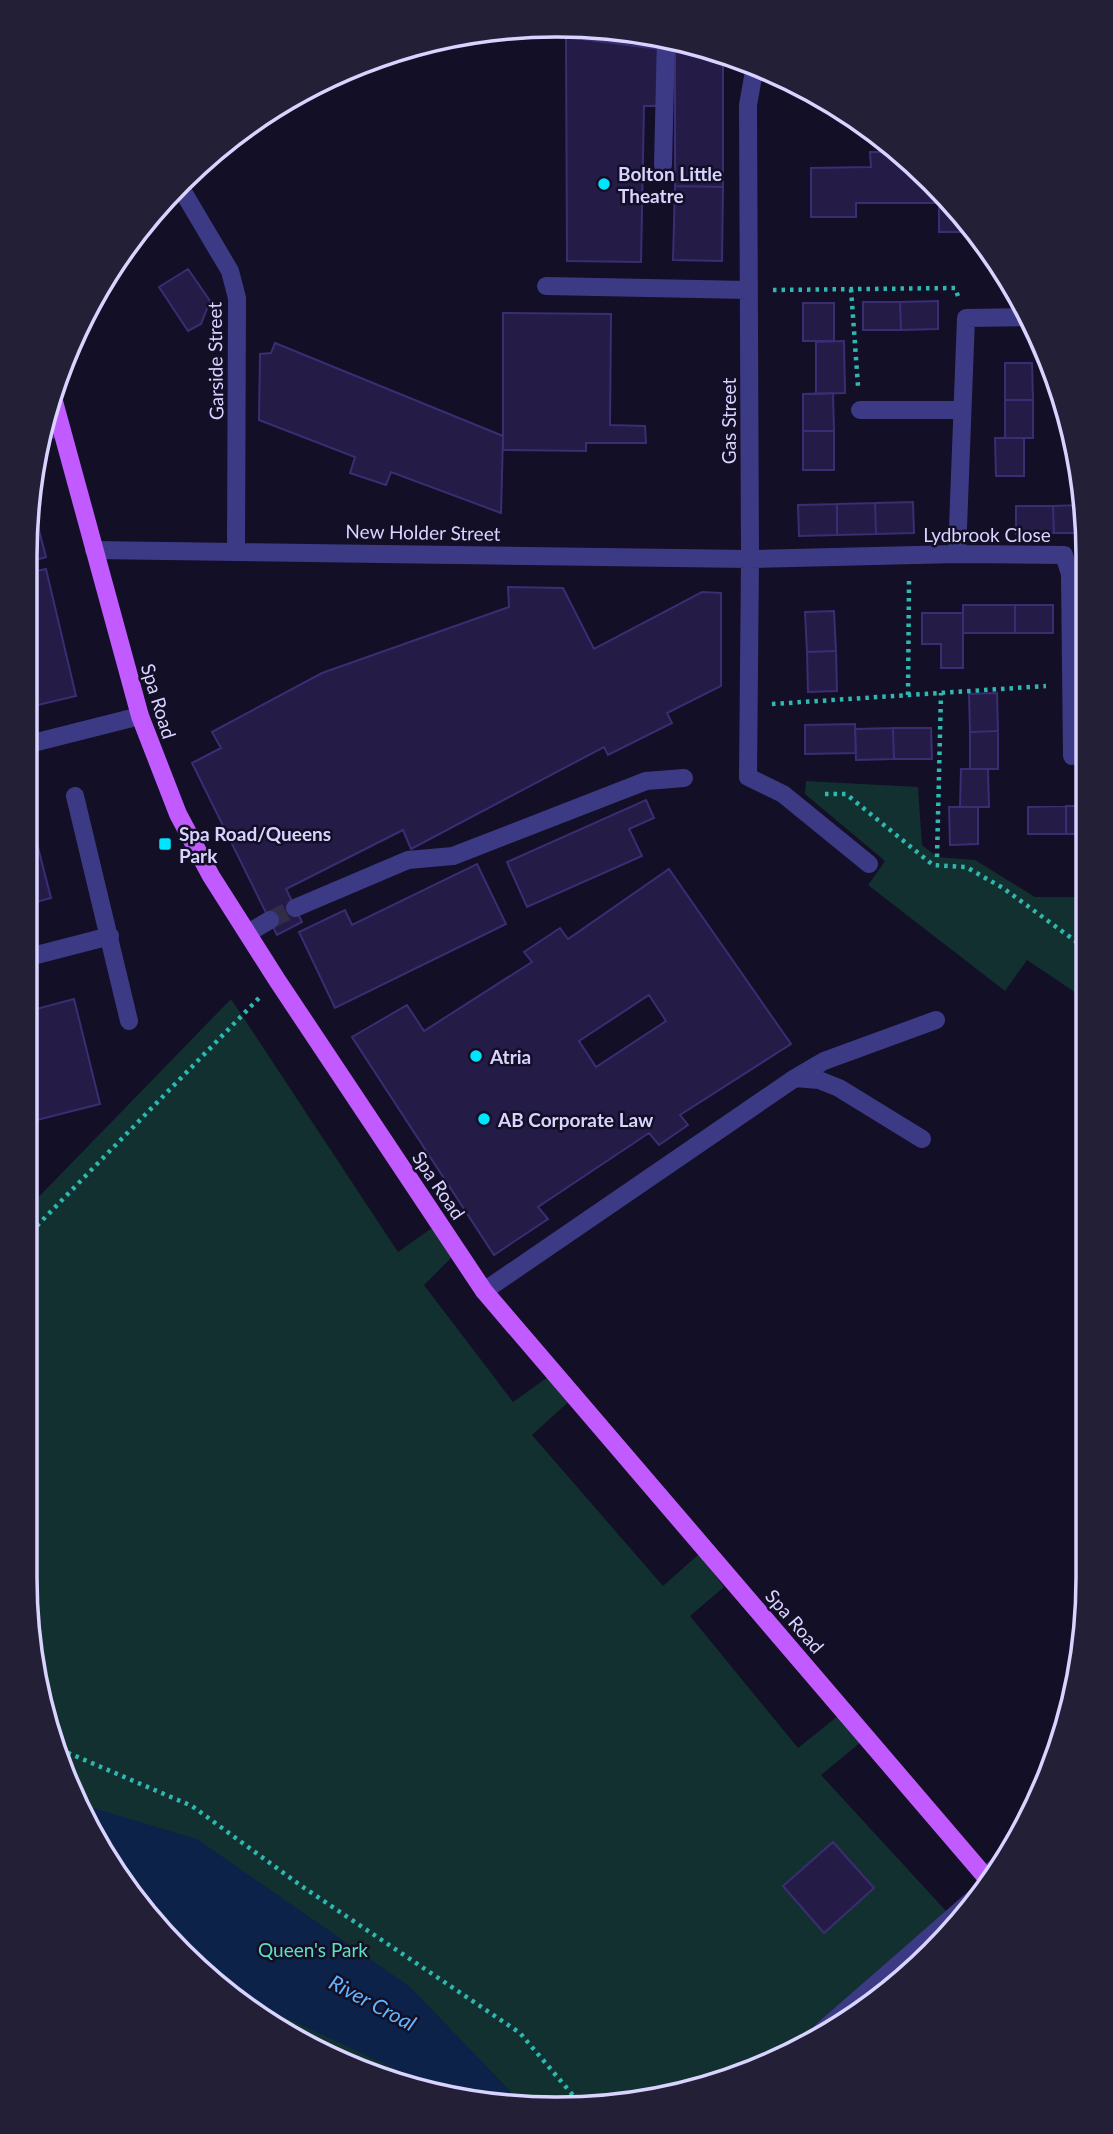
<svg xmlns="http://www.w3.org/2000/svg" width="1113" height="2134" font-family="Lato,sans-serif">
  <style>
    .green { fill: #12302f }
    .water { fill: #0c2248 }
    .building { fill: #241b47; stroke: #3b2d73; stroke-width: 2; fill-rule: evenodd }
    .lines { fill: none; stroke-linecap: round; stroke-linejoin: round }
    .minor-tunnel { stroke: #312d47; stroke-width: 18; stroke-dasharray: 18 9; stroke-linecap: butt }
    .path { stroke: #2fb8b0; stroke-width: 4.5; stroke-dasharray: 3.5 5; stroke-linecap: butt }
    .minor { stroke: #3d3a85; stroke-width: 18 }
    .major { stroke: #c25bff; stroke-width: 18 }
    .poi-dot { fill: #00e5ff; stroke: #130f26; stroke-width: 2.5 }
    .labels { text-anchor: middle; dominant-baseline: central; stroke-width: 5; stroke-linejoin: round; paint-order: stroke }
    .poi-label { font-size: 19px; font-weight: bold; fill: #d9d4ff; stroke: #130f26; text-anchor: start }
    .street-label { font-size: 19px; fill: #d9d4ff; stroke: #130f26 }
    .park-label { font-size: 19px; fill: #5fe0c0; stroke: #130f26 }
    .water-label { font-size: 21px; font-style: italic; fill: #62b6ff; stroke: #130f26 }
    .rim { fill: none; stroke: #d9d4ff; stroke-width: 3.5 }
  </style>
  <rect width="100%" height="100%" fill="#130f26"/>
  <path class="green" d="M806,781L918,787L922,845L937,857L975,860L1035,897H1085V999L1027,960L1005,991L868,885L885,861L805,794Z
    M231,999L398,1252L439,1223L458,1251L424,1285L513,1402L555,1372L575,1396L532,1435L663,1586L699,1554L724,1587L690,1616L798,1748L844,1711L867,1737L821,1775L958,1924L908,1977L760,2069L592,2108L419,2091L261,2020L135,1902L53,1749L25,1577V1211Z"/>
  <path class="water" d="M83,1805L197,1839L409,1986L520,2101L428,2092L412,2077L231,1992L135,1902Z"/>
  <path class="building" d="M566,37L659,49L657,106H644L641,262L567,261Z
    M675,52L723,58V187L675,186Z
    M885,142L907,156L974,232H939V203H856V217H811V168L871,167L870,152H885Z
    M675,186L723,187L722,261L673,260Z
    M188,269L210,301L201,324L188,331L159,287Z
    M938,301V329L901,330L900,302Z
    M863,302H900L901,330H863Z
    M803,303H834V341H803Z
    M503,313L611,314L610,425L645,426L646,443H586V451L503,450Z
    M844,341L845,393L816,394V342Z
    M275,343L503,436L501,513L391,472L386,485L350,473L355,457L259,420L260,354L271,353Z
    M1005,363H1032L1033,400H1005Z
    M833,393L834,431H803V394Z
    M1005,400H1033V438H1005Z
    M803,431H834V470H803Z
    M995,438H1024V476H996Z
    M30,496L46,557L26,563V522Z
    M913,502L914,533L876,534L875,503Z
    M875,503L876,534L837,535V504Z
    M837,504V535L799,536L798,505Z
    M1084,505V533H1054L1053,506Z
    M1016,506H1053L1054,533L1016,534Z
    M46,569L76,696L25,708L26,573Z
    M508,587L563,588L594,649L702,592L721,593V686L667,713L672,723L608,755L604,747L411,849L403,830L286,889L302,922L277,935L192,763L221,748L212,732L322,673L509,607Z
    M963,605H1015V633H963Z
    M1015,605H1053V633H1015Z
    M834,611L836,651L807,652L805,612Z
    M922,613H963V668H941V644H922Z
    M836,651L837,691L808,692L807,652Z
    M997,693L998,731L970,732L969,694Z
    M855,724L856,753L805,754V725Z
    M893,728L894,759L856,760L855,729Z
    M893,728H931L932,759H894Z
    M998,731V769H970V732Z
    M961,769H988L989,807H960Z
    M25,797L51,898L25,905Z
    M646,800L654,818L629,829L642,856L527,907L507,862Z
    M1066,806H1085V834H1066Z
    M1066,806V834H1028V807Z
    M949,807H978V844L950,845Z
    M477,864L506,924L335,1008L299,932L345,910L352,925Z
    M669,869L791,1044L680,1115L688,1125L659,1145L649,1133L538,1207L548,1219L494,1255L352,1037L407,1005L424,1031L532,962L524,952L560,928L568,939ZM649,995L666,1021L596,1067L579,1041Z
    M74,999L100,1104L25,1123V1012Z
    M833,1842L874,1888L824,1933L783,1886Z"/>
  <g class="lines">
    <path class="minor-tunnel" d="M270,920L295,908"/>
    <path class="path" d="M851,289L858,386
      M773,290L955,288L958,296
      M908,695L909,581
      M772,704L1046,686
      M825,794H846L933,865L966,867L1003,888L1085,948
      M937,857L941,693
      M25,1238L259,998
      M52,1746L192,1806L300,1885L520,2033L583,2107"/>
    <path class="minor" d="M759,67L753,77L748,105L750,559L748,777L783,794L869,864
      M839,111L840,112
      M663,165L666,38
      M179,185L230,271L237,298L236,550
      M546,286L748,290
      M860,410H962
      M41,432L61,428
      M94,550L750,559L957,554L1064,555L1070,574L1072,756
      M957,554L966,318L1029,317
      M25,745L140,716
      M75,796L129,1021
      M295,908L408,860L453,856L646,781L684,778
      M248,933L270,920
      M25,958L110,936
      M795,1078L819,1080L839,1088L922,1139
      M484,1291L795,1078L824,1061L936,1020
      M985,1876L1004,1861
      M822,2031L988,1886"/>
    <path class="major" d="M52,394L140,716L178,814L211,876L277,980L484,1291L990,1882"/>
  </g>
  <g class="poi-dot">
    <circle cx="604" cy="184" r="7"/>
    <rect x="158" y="837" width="14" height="14" rx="3.5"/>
    <circle cx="476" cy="1056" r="7"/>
    <circle cx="484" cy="1119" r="7"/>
  </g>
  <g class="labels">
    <g class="poi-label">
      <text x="618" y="173">Bolton Little<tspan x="618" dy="22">Theatre</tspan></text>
      <text x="179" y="833">Spa Road/Queens<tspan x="179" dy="22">Park</tspan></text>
      <text x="490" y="1056">Atria</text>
      <text x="498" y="1119">AB Corporate Law</text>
    </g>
    <g class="street-label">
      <text transform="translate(215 361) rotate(-91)">Garside Street</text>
      <text transform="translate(728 421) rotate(-90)">Gas Street</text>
      <text transform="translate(423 532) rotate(1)">New Holder Street</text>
      <text x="987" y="534">Lydbrook Close</text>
      <text transform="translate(159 701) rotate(73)">Spa Road</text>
      <text transform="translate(439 1185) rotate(56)">Spa Road</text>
      <text transform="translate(795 1621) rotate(49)">Spa Road</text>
    </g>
    <g class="park-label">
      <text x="313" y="1949">Queen's Park</text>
    </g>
    <g class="water-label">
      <text transform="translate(373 2002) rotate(28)">River Croal</text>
    </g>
  </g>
  <path d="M0 0H1113V2134H0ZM556 37H557A519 519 0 0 1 1076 556V1578A519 519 0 0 1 557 2097H556A519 519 0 0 1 37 1578V556A519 519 0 0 1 556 37Z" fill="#231f37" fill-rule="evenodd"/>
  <path class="rim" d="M556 37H557A519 519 0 0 1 1076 556V1578A519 519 0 0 1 557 2097H556A519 519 0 0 1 37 1578V556A519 519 0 0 1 556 37Z"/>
</svg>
